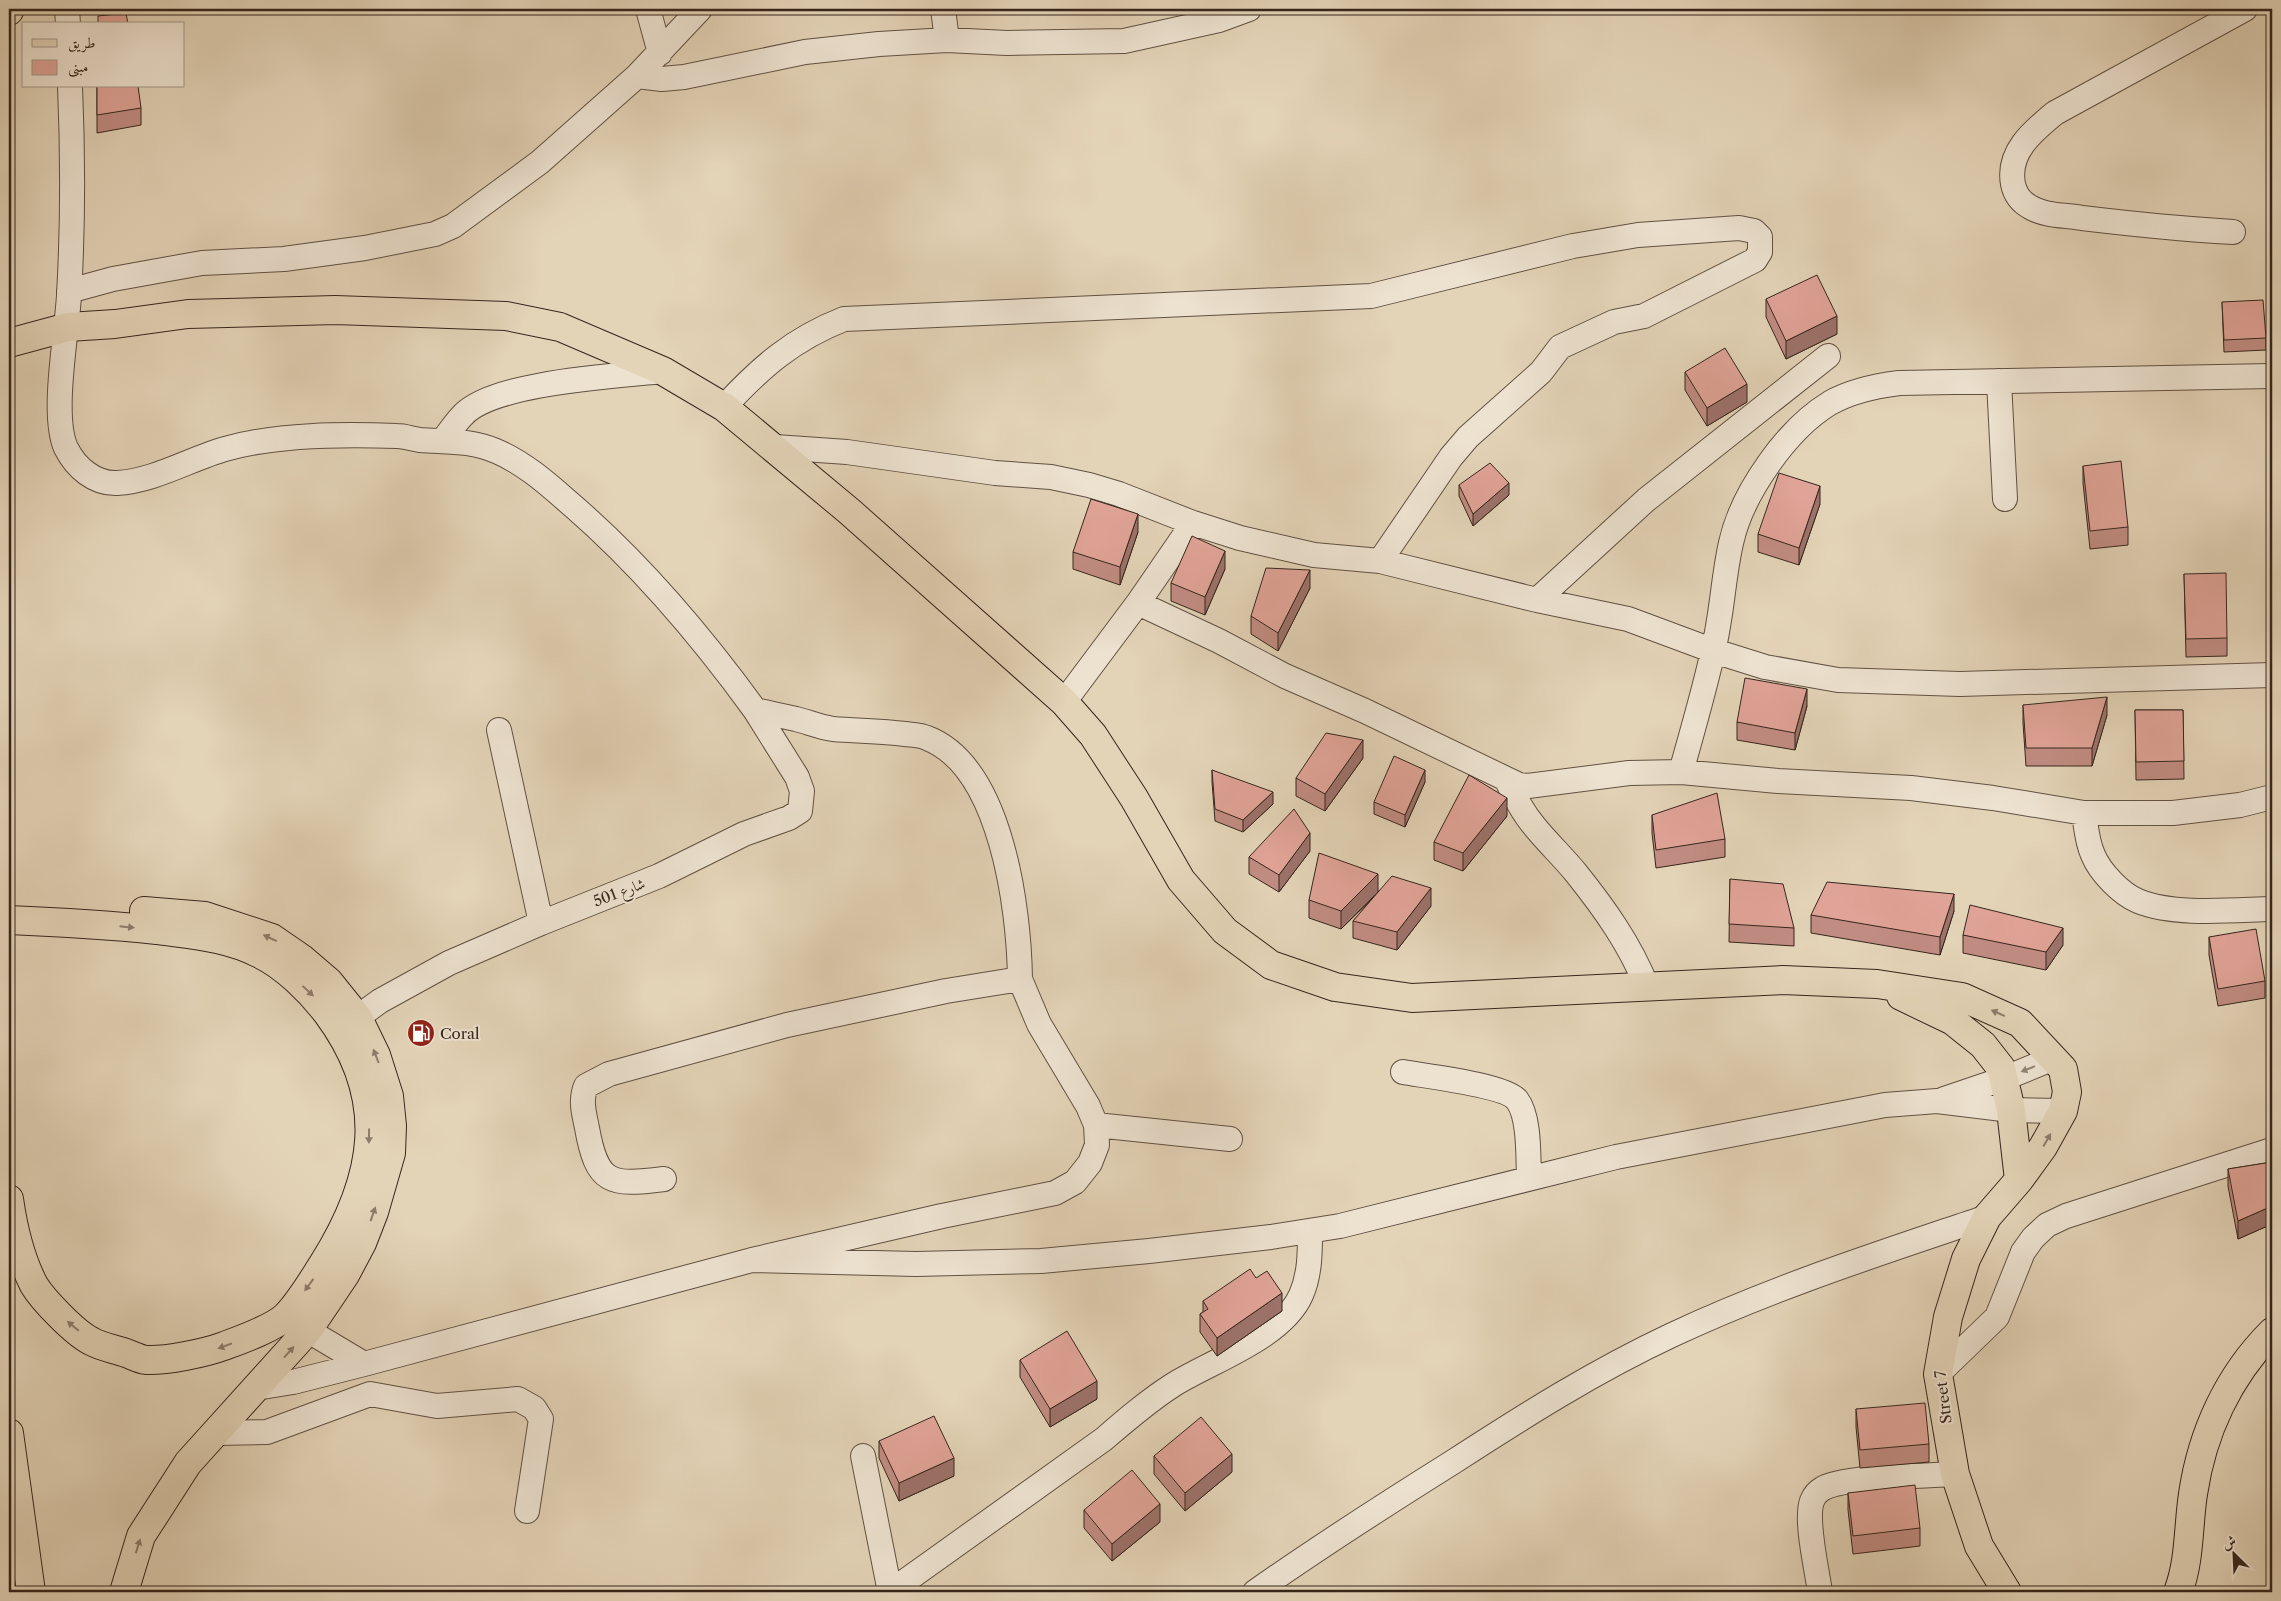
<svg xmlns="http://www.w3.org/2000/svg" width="2281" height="1601" font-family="'Libre Caslon Text',Amiri,serif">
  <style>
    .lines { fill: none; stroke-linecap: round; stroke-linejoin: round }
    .minor-casing { stroke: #615143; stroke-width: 26 }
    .major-casing { stroke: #36261c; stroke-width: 30 }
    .highway-casing { stroke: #36261c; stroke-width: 30 }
    .minor { stroke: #ede2d0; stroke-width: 24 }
    .major { stroke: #e3d3b7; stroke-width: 28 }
    .highway { stroke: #e3d3b7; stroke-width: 28 }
    .wall { fill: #c18c82; stroke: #36261c }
    .shaded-wall { fill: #9d726a; stroke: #36261c }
    .building { fill: #e0a397; stroke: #36261c }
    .oneway { fill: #8c7c6a }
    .oneway2 { fill: #928476 }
    .labels { text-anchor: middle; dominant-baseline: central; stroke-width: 4; stroke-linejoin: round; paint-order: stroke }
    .street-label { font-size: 15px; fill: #36261c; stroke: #ede2d0 }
    .poi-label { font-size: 15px; fill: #36261c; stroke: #ede2d0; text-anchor: start }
  </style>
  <rect width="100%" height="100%" fill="#e3d3b7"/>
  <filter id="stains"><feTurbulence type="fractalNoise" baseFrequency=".004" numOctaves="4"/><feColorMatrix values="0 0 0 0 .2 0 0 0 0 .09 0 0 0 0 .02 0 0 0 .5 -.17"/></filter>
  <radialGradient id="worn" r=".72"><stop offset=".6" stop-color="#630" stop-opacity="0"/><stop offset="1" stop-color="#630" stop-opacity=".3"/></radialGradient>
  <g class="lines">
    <g class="minor-casing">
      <path id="minor" d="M67,9L68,24
        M648,9L660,53
        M943,9L947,40
        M637,76L662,79L684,77L805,52L879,44L947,40L1007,43L1124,41L1219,20L1249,9
        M70,86C73,156 73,225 69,295C67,334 51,415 66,448C76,468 95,484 117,483C154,481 190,459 225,449C277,434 343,434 397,436C405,436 412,439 420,440C446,442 471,440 496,451C525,463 550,486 573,506C642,566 702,637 755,710C768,713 782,716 796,719C808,722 820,727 833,729C857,731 881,731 905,734C912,735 921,735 927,738C1002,767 1019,910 1020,979L946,991L787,1025L609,1074L586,1086C580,1100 584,1113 587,1128C597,1184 610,1186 664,1179
        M2233,232C2183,229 2132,224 2082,218C2065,215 2045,216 2030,207C2021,202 2015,194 2013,184C2007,152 2033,131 2055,113L2245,9
        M69,291L113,279L202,263L284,259L365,248L435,234L453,226L540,162L637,76L700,9
        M1999,381L2005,499
        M724,407C761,367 793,339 844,319L1371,296L1573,246L1638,235L1739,228L1754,231L1760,237V252L1755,260L1644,316L1614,322L1560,347L1541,372L1468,437L1451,457L1380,561
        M444,439C450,431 456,422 463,415C494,382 617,376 663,371
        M775,447L847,452L995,473L1051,477L1089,485L1119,494L1193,523L1240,538L1314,555L1380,561L1537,600L1628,619L1714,651L1765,667L1838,680L1960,684L2272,675
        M1537,600L1646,500L1828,356
        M1138,603L1193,523
        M1064,702L1138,603L1219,641L1285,676L1365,711L1519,785L1528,786L1629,773L1681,772L1778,781L1911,788L1993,798L2084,813H2173L2240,805L2272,797
        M499,730L541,923
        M1681,772C1692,732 1704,692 1713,651C1722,616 1723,578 1731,543C1742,493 1787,429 1830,403C1851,391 1875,386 1899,383L2272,376
        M1507,781C1515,797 1523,813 1535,827C1548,843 1563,857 1576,873C1604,908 1630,944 1647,987
        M2084,813C2086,827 2087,842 2093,855C2100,872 2121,894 2138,901C2174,916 2233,910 2272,909
        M343,1028L380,1001L449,963L541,923L659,876L744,834L789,818L800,811L802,791L797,777L755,710
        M1403,1072C1425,1076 1505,1085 1517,1100C1530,1117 1528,1157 1529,1178
        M1944,1099L2003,1079L2054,1058
        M1096,1125L1230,1139
        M752,1260L916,1264L1041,1261L1149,1251L1271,1237L1340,1226L1616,1157L1885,1105L1937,1101L2011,1110L2063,1111
        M292,1321L364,1364
        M1938,1374L1997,1317L2023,1252L2033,1238L2047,1225L2066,1216L2272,1150
        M256,1388L293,1382L364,1364L752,1260L942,1216L1055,1193L1075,1182L1090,1163L1097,1145L1096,1125L1088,1106L1039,1024L1020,979
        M216,1433L267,1432L370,1394L437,1406L518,1399L534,1408L541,1419L527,1511
        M863,1456L890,1592L1104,1439C1126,1420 1148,1401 1173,1385C1211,1361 1282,1338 1301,1295C1310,1275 1310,1252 1310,1231
        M1255,1592C1319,1547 1386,1504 1453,1462C1524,1416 1595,1371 1672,1335C1774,1287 1881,1253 1987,1217
        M1820,1592C1817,1570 1805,1520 1812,1501C1814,1496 1817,1492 1822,1489C1842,1476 1927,1476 1955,1474"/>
    </g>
    <g class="major-casing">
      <path id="major" d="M9,343L68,327L115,324L188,314L335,310L506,316L560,327L663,371L724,407L849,511L1064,702L1093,735L1134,798L1181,880L1225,931L1271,965L1335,987L1412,998L1783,980L1877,984L1962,997L2020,1023L2063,1069L2067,1092L2063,1111L2043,1147L2019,1180L1987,1217L1966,1259L1948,1317L1938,1374L1955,1474L1979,1546L2007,1592
        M1901,996L1953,1021L1983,1045L2001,1068L2011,1110L2019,1180
        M2178,1592C2190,1561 2188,1527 2193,1494C2202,1433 2228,1376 2272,1332"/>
    </g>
    <g class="highway-casing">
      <path id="highway" d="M9,11V9
        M9,920C58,922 108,925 157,930C193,935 227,937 260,954C285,966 310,991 327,1013C391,1099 377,1178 323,1264C312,1281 300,1302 286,1316C274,1328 240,1340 224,1346C205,1353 166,1361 146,1360C139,1359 132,1355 126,1353C115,1349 101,1347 91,1341C75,1333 43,1300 34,1285C21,1260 13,1227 9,1199
        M9,1433L31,1592
        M124,1592L141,1536L188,1463L308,1330L345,1275L362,1243L374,1212L391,1153L392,1126L389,1096L376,1055L358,1018L329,982L301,958L272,938L205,916L144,911"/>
    </g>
    <use href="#minor" class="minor"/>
    <use href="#major" class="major"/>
    <use href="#highway" class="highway"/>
  </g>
  <path class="wall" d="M97,86L141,108V125L97,133Z
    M1766,299L1837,334L1786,359L1766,317Z
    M2222,302L2266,338V350L2224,352Z
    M1685,372L1747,402L1707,426L1685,390Z
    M2083,466L2128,527V545L2090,549L2083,483Z
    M1459,485L1509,495L1473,526L1459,496Z
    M1820,504L1799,565L1758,552V534Z
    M1138,532L1120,585L1073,569V552Z
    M1225,569L1205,615L1171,601V583Z
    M2184,574L2227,638V656L2186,657Z
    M1310,588L1278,651L1251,634V616Z
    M2023,705L2107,715L2092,766H2026L2023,723Z
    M1807,706L1795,750L1737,740V722Z
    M2135,710H2183L2184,779L2136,780Z
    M1363,758L1325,811L1296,796V778Z
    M1212,770L1273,804L1243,832L1215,821L1212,782Z
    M1425,782L1405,827L1374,814V802Z
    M1652,815L1725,839V857L1656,868L1652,833Z
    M1507,816L1463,871L1434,860V842Z
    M1310,851L1279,892L1249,874V857Z
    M1730,879L1794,928V946L1729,942Z
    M1378,891L1431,906L1397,950L1353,938V921L1373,898L1341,929L1309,918V900Z
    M1954,911L1940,955L1811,933V915Z
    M1963,935L2063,945L2046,970L1963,953Z
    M2209,937L2265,981V998L2218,1006L2209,955Z
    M2272,1162V1224L2238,1239L2228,1186V1169Z
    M1256,1278L1282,1311L1217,1356L1200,1332V1314L1203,1312V1301Z
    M1020,1360L1097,1399L1050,1427L1020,1377Z
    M1856,1409L1929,1444V1462L1860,1468L1856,1427Z
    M879,1441L954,1476L899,1501L879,1458Z
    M1154,1456L1232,1472L1185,1511L1154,1474Z
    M1848,1493L1920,1528V1546L1853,1554L1848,1510Z
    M1084,1510L1160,1522L1112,1561L1084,1528Z"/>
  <path class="shaded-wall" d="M1837,316V334L1786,359V341Z
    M1747,384V402L1707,426V408Z
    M1509,483V495L1473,526V514Z
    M1820,486V504L1799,565V548Z
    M1138,514V532L1120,585V567Z
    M1225,551V569L1205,615V597Z
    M1310,570V588L1278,651V633Z
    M1807,689V706L1795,750V733Z
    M2107,697V715L2092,766V748Z
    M1363,740V758L1325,811V794Z
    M1425,770V782L1405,827V815Z
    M1273,792V804L1243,832V820Z
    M1507,798V816L1463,871V853Z
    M1310,833V851L1279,892V875Z
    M1378,874V892L1341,929V911Z
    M1431,888V906L1397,950V932Z
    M1954,894V911L1940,955V937Z
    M2063,928V945L2046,970V952Z
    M2272,1206V1224L2238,1239V1221Z
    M1282,1293V1311L1217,1356V1338Z
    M1097,1381V1399L1050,1427V1409Z
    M1232,1454V1472L1185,1511V1493Z
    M954,1458V1476L899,1501V1483Z
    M1160,1504V1522L1112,1561V1544Z"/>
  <path class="building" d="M126,13L128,24H98V16Z
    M97,86H138L141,108L97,115Z
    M1817,275L1837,316L1786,341L1766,299Z
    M2263,300L2266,338L2224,340L2222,302Z
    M1725,348L1747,384L1707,408L1685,372Z
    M2121,461L2128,527L2090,531L2083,466Z
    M1490,463L1509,483L1473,514L1459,485Z
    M1779,473L1820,486L1799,548L1758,534Z
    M1091,499L1138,514L1120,567L1073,552Z
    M1192,536L1225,551L1205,597L1171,583Z
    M1266,568L1310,570L1278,633L1251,616Z
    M2226,573L2227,638L2186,639L2184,574Z
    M1745,678L1807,689L1795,733L1737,722Z
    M2107,697L2092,748H2026L2023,705Z
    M2135,710H2183L2184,761L2136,762Z
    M1326,733L1363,740L1325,794L1296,778Z
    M1394,756L1425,770L1405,815L1374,802Z
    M1212,770L1273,792L1243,820L1215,809Z
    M1469,775L1507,798L1463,853L1434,842Z
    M1717,793L1725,839L1656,850L1652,815Z
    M1294,809L1310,833L1279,875L1249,857Z
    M1319,853L1378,874L1341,911L1309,900Z
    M1392,876L1431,888L1397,932L1353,921Z
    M1730,879L1783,884L1794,928L1729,924Z
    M1827,882L1954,894L1940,937L1811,915Z
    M1970,905L2063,928L2046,952L1963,935Z
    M2256,929L2265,981L2218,989L2209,937Z
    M2272,1162V1206L2238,1221L2228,1169Z
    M1250,1269L1256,1278L1267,1271L1282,1293L1217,1338L1200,1314L1208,1309L1203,1301Z
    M1067,1331L1097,1381L1050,1409L1020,1360Z
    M1925,1403L1929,1444L1860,1450L1856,1409Z
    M934,1416L954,1458L899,1483L879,1441Z
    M1201,1417L1232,1454L1185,1493L1154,1456Z
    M1132,1470L1160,1504L1112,1544L1084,1510Z
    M1915,1485L1920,1528L1853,1536L1848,1493Z"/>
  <defs><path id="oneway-solid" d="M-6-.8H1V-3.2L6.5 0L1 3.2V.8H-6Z" transform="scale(1.25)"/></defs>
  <g class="oneway">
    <use href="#oneway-solid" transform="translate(127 927) rotate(6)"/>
    <use href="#oneway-solid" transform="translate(270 938) rotate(-155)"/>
    <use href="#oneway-solid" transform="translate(308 991) rotate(43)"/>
    <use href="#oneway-solid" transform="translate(1998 1013) rotate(-156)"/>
    <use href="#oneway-solid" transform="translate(376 1056) rotate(-111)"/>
    <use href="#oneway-solid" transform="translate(369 1136) rotate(91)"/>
    <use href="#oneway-solid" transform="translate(2047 1140) rotate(-60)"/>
    <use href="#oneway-solid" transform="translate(373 1214) rotate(-71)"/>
    <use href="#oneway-solid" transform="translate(309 1285) rotate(126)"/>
    <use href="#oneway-solid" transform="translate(73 1326) rotate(-140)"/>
    <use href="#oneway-solid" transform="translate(225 1346) rotate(160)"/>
    <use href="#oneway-solid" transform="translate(289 1352) rotate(-48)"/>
    <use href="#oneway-solid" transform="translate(138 1546) rotate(-73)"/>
  </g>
  <use class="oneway2" href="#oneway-solid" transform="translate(2028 1069) rotate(158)"/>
  <defs>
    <g id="fuel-disc" transform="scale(1.4375)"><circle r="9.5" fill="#8f2418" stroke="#ede2d0"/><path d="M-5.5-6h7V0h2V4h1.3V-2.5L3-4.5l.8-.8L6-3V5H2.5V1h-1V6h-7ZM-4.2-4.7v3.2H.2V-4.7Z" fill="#fff"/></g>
  </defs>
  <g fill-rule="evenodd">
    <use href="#fuel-disc" x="421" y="1033"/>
  </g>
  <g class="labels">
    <g class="street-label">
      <text transform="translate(619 892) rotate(-21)">شارع 501</text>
      <text transform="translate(1943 1397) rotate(-97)">Street 7</text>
    </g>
    <g class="poi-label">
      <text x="440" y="1033">Coral</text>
    </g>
  </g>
  <rect width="2281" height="1601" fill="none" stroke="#e3d3b7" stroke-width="30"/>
  <rect x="10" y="10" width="2261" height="1581" fill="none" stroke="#36261c" stroke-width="2.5"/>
  <rect x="15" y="15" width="2251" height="1571" fill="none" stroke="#36261c"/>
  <rect x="22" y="22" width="162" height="65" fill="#ede2d0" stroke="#a49788"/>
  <rect x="32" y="39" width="25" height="8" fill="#e3d3b7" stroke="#a49788"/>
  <text x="68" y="48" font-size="15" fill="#36261c">طريق</text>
  <rect x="32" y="60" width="25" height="15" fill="#e0a397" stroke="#a49788"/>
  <text x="68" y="72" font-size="15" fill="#36261c">مبنى</text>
  <g transform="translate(2234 1554) rotate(336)" stroke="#ede2d0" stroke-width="4" paint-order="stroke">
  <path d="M0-4L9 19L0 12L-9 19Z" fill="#36261c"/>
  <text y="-8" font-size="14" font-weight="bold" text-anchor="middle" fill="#36261c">ش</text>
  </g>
  <rect width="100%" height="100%" filter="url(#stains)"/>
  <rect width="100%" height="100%" fill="url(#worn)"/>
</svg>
